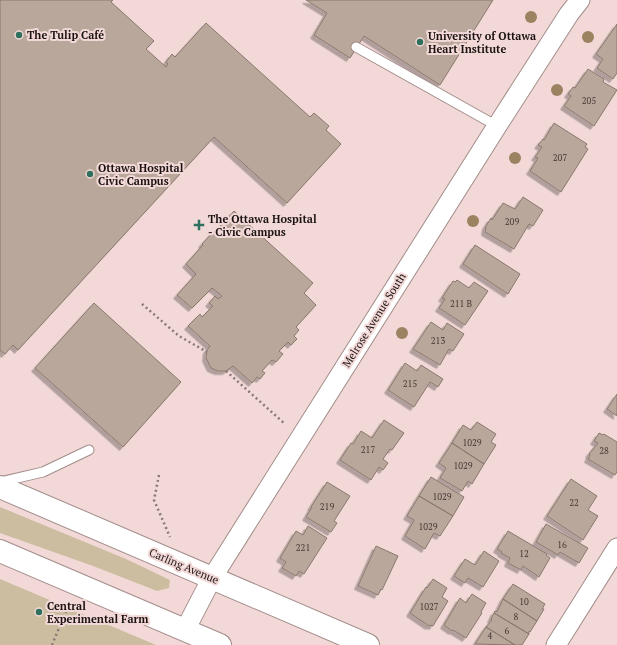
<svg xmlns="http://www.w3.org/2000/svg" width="617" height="645" font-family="'PT Serif',serif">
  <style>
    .green { fill: #ccbda0 }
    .building { fill: #baa79b; stroke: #8a786d; filter: url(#shadow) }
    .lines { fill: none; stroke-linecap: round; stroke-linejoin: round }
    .lane-casing { stroke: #a28c8a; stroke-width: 11 }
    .street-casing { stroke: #a28c8a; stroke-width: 21 }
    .primary-casing { stroke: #a28c8a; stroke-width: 24 }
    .path { stroke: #887876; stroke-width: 2.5; stroke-dasharray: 2 3; stroke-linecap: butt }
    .lane { stroke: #fff; stroke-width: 9 }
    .street { stroke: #fff; stroke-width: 19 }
    .primary { stroke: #fff; stroke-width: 22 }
    .tree { fill: #9b8261 }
    .poi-dot { fill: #2f6f5d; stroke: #f2d9d7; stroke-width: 1.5 }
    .labels { text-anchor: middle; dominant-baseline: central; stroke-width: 4; stroke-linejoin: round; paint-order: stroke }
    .number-label { font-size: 9px; fill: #433834 }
    .poi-label { font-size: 11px; font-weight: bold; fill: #1b1312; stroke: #f2d9d7; text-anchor: start }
    .street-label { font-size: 11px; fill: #1b1312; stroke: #f2d9d7 }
  </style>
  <defs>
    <filter id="shadow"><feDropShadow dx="-3.5" dy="3.5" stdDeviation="0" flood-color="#0004"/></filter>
  </defs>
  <rect width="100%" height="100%" fill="#f2d9d7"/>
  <path class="green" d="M0,507L126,559L170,580L169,588L157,591L93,566L0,533Z
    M0,579L156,645H0Z"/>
  <path class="building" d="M0,0H113L111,2L154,41L146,49L166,67L168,64L166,62L172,54L175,57L206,23L310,117L314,113L329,126L326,130L341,144L287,203L214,137L18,350L13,345L5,354L0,350Z
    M306,0H493L440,85L364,36L350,58L314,35L327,13Z
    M617,24V73L613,79L597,68L603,59L596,54Z
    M588,69L604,79L603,82L617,90L594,126L564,106L571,96L568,94L573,87L575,88Z
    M554,123L587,144L585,147L588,149L561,192L530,171L538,158L535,157L542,147L538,145L543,139L544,140Z
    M523,197L543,210L533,226L529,224L514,249L485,232L486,226L491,218L492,220L503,203L515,209Z
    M234,211L313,283L304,293L316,305L296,327L299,330L294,336L297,339L291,345L288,342L279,351L283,354L276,362L272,360L262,371L265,373L260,379L257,377L252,383L233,366L226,371H218L211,368L206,358L207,350L210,346L188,326L200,314L202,317L213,306L209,303L215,296L218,299L222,296L212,288L192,308L177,295L196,274L186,264L203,245L202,244L215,230L216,231Z
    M475,245L520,274L508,294L463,264Z
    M457,280L469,288L474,282L488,291L465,325L439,308L445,299L442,298L453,281L455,282Z
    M94,303L181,382L123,447L35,368Z
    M431,322L443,330L447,323L464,334L453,351L449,349L440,365L413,349Z
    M405,363L417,371L421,365L443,379L438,387L430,382L414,407L388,390Z
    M617,394V416L607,409Z
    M384,420L404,433L392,450L390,449L383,459L388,463L383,470L379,467L371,480L340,460L351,443L353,444L361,431L372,438Z
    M477,422L496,434L491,442L496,445L484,464L452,443L463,425L471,430Z
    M599,433L603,435L604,434L617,442V472L615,475L588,459L590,455L589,454L598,443L594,441Z
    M452,443L484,464L472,484L468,481L462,491L440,478L446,468L439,463Z
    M431,477L464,497L453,516L419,496Z
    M571,479L597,496L588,510L598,516L583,540L547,516Z
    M327,482L350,496L334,521L337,523L331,532L306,517L312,507H311Z
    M419,496L453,516L440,536L434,533L425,549L405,536L414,520L407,516Z
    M546,524L588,548L579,563L560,552L558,555L536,542Z
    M308,526L327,538L304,574L299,571L296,576L282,568L286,562L280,558L296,531L303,535Z
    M508,531L547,554L546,555L550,558L539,577L523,566L521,570L508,563L510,558L501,553L502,552L497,549Z
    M376,546L398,556L382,590L381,589L378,595L358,586Z
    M484,551L499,561L483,587L468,578L465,583L454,576L465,559L475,565Z
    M433,579L447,588L442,597L448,601L433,626L430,625L429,626L410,613L426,587L427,588Z
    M513,584L545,604L542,609H544L537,621L503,599Z
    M472,594L486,603L481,612L482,613L466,638L453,630L452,631L444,625L460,598L466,603Z
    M503,599L537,621L530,632L529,631V634L494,613L495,611L497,612Z
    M494,613L529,634L522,645H515L486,627L492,620L491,619Z
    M486,627L515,645L475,644Z"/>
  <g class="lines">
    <g class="lane-casing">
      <path id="lane" d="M356,47L497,126
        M0,482L43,472L89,450"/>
    </g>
    <g class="street-casing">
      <path id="street" d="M185,630L212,578L497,126L569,14L580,0
        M556,645L617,548"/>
    </g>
    <g class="primary-casing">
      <path id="primary" d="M0,487L368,645
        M0,551L220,645"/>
    </g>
    <path class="path" d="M142,304L179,336L207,352
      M226,371L285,424
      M159,475L154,500L170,537
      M52,645L69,604"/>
    <use href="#lane" class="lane"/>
    <use href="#street" class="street"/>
    <use href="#primary" class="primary"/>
  </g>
  <g class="tree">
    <circle cx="531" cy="17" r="6"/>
    <circle cx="588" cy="37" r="6"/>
    <circle cx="557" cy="90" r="6"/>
    <circle cx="515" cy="158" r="6"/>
    <circle cx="473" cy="221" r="6"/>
    <circle cx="402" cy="333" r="6"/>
  </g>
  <g class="poi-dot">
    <circle cx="19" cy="35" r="4"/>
    <circle cx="420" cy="42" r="4"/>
    <circle cx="90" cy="174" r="4"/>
    <path d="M197 219h4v4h4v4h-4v4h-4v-4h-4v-4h4z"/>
    <circle cx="39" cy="612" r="4"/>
  </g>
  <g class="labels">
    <g class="number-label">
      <text x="589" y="101">205</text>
      <text x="560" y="158">207</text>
      <text x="512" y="222">209</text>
      <text x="461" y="304">211 B</text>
      <text x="438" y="341">213</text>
      <text x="410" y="384">215</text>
      <text x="472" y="443">1029</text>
      <text x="368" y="450">217</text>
      <text x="604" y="451">28</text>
      <text x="463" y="466">1029</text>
      <text x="442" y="497">1029</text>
      <text x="574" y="503">22</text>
      <text x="327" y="507">219</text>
      <text x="428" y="527">1029</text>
      <text x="562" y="545">16</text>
      <text x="303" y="548">221</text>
      <text x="524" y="554">12</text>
      <text x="524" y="602">10</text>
      <text x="429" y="607">1027</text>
      <text x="516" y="617">8</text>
      <text x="507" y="631">6</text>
      <text x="490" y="636">4</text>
    </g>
    <g class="poi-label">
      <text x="27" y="35">The Tulip Café</text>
      <text x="428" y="36">University of Ottawa<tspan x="428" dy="13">Heart Institute</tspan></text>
      <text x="98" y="168">Ottawa Hospital<tspan x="98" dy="13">Civic Campus</tspan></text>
      <text x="208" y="219">The Ottawa Hospital<tspan x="208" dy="13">- Civic Campus</tspan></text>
      <text x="47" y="606">Central<tspan x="47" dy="13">Experimental Farm</tspan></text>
    </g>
    <g class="street-label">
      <text transform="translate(374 320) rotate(-58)">Melrose Avenue South</text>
      <text transform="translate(184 566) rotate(23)">Carling Avenue</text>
    </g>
  </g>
</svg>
